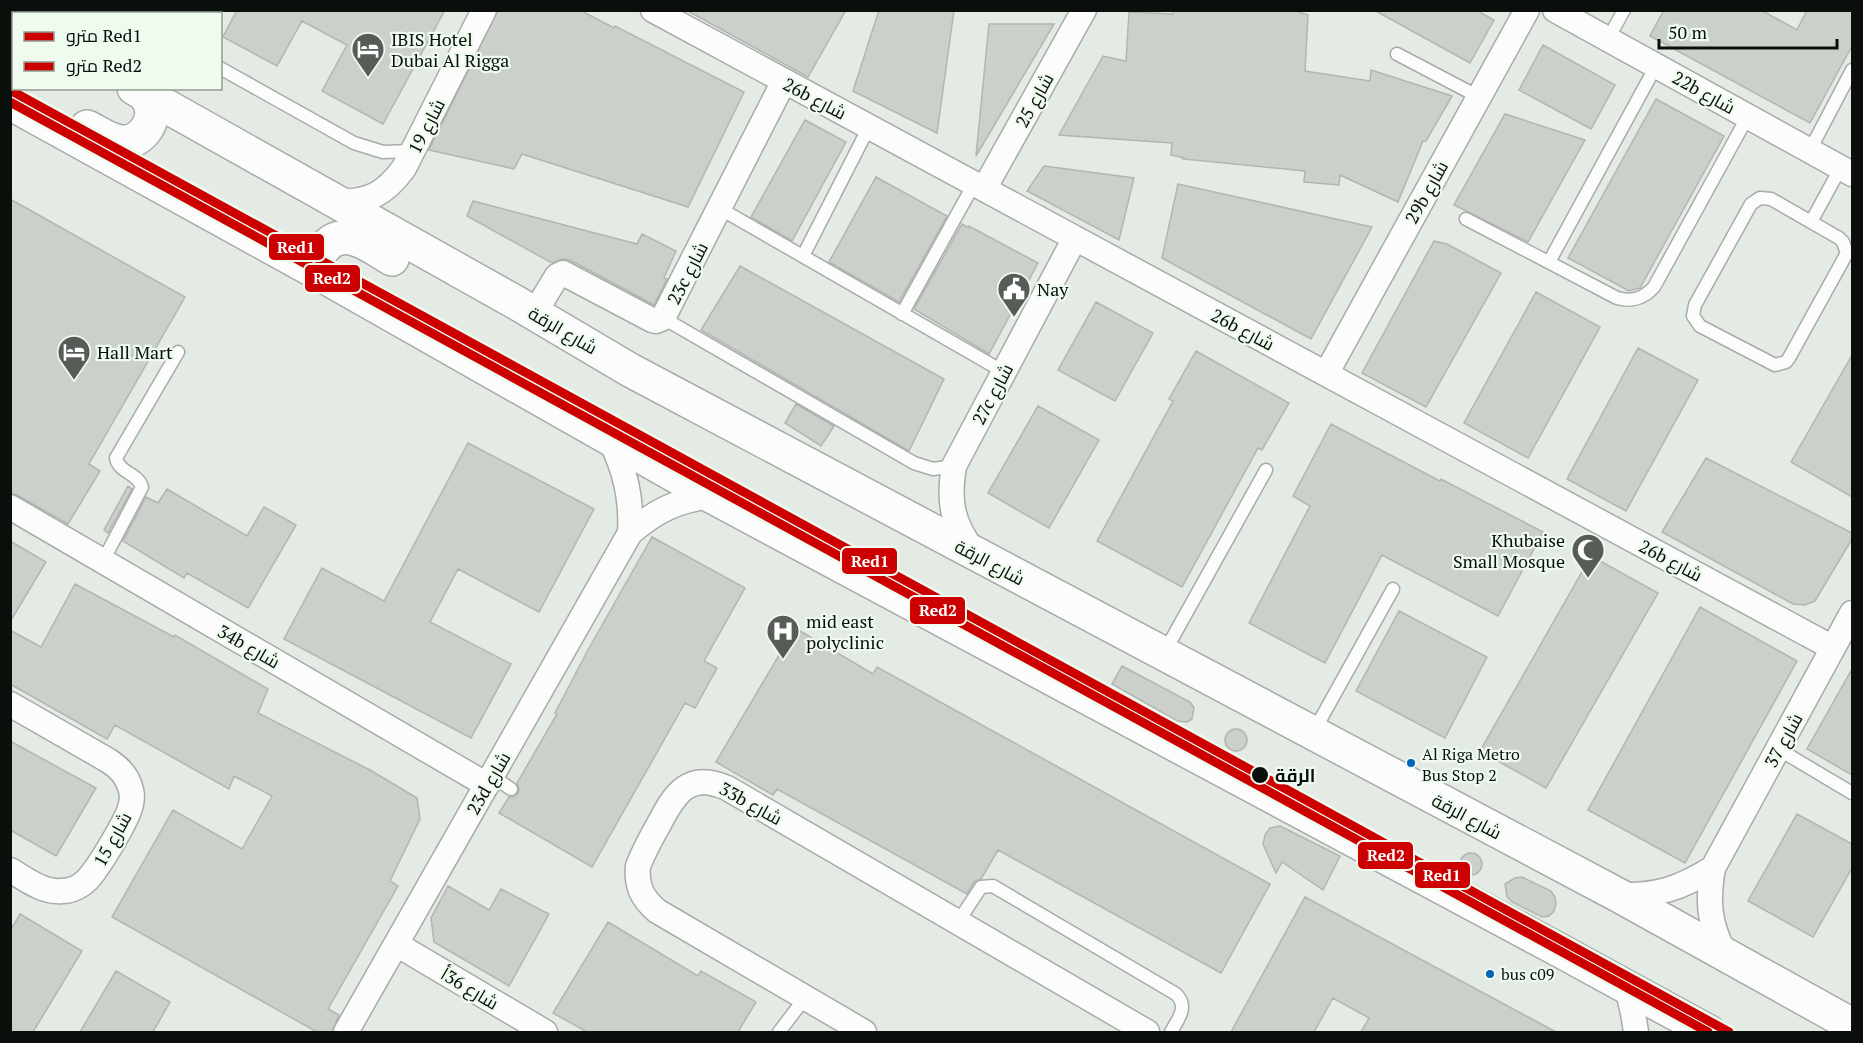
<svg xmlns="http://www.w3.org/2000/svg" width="1863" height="1043" font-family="'PT Serif',Cairo,serif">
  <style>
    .building { fill: #cbd0cb; stroke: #b2b6b2; stroke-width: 1.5 }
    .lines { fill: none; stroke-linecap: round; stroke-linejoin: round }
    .lane-casing { stroke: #a8aca8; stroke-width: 15 }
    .street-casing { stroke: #a8aca8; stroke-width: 27 }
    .secondary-casing { stroke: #a8aca8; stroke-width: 36 }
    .lane { stroke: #fbfcfb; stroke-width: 12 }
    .street { stroke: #fbfcfb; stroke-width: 24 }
    .secondary { stroke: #fbfcfb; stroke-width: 33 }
    .metro-1-casing { stroke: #eefbee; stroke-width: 14 }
    .metro-2-casing { stroke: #eefbee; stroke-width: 14 }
    .metro-1 { stroke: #c00; stroke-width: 9 }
    .metro-2 { stroke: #c00; stroke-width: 9 }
    .bus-dot { fill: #0065bd; stroke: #eefbee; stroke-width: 2 }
    .stop-dot { fill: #0b0f0b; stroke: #eefbee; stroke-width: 2 }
    .labels { text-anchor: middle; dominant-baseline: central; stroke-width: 4.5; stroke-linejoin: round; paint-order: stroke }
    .bus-label { font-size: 16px; fill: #0b0f0b; stroke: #eefbee; text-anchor: start }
    .poi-label { font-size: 18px; fill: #0b0f0b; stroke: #eefbee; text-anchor: start }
    .street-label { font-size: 18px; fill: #0b0f0b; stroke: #eefbee }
    .stop-label { font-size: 18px; font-weight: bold; fill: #0b0f0b; stroke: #eefbee; text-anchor: start }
    .line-badge { stroke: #eefbee; stroke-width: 2 }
    .badge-label { font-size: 16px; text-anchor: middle; font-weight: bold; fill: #fff }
  </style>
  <rect width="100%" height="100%" fill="#e4eae4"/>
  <path class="building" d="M237,10H445L383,124L322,91L347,45L302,21L277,66L223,37Z
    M498,10H580L614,28L615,26L744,92L688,207L522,154L514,169L429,150Z
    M686,10H846L808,77Z
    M879,10H954L937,133L853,91Z
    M1173,10H1293L1308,15L1305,71L1370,81L1371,70L1452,96L1426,141H1423L1398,202L1340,175L1339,185L1304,182L1305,171L1183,159L1184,158L1171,155L1172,143L1059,135L1103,56L1126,61L1129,12L1173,14Z
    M1374,10H1476L1494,20L1470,63Z
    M1664,10H1761L1797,30L1807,10H1852V46L1810,123L1650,36Z
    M989,24H1054L976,156Z
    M1543,45L1615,85L1591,129L1519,90Z
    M1656,99L1724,136L1640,288L1629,291L1568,258Z
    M1505,114L1585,140L1528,242L1454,205Z
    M805,120L846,142L792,241L751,217Z
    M1044,166L1134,178L1119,240L1027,191Z
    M876,177L947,216L899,302L829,262Z
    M1178,184L1372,227L1311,339L1162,258Z
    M10,199L185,297L89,464L100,471L68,524L17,495L10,493Z
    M473,201L637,244L642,234L676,251L664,278L667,279L654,305L570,260L563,259L552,263L467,216Z
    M962,224L969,228V226L1038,263L989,354L914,309Z
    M1434,241L1447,244L1501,273L1426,407L1362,373Z
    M740,266L944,379L909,451L701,330Z
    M1536,292L1600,327L1528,458L1464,423Z
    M1096,302L1153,333L1115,401L1058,370Z
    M1638,348L1698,380L1626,511L1567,479Z
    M1196,351L1289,403L1262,450L1258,448L1182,587L1097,541L1173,401L1169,399Z
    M1852,355V497L1791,462Z
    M796,404L834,426L821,446L785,423Z
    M1038,406L1099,440L1049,528L988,493Z
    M1331,424L1440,481L1441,479L1543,532L1498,616L1382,555L1325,663L1249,623L1310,506L1293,496Z
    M468,443L594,509L539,612L458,569L430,622L511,664L471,738L284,639L322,568L384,601Z
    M1706,458L1852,533V539L1815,601L1805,605L1793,604L1662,532Z
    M128,486L132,489L108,533L104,530Z
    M167,489L247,536L264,507L296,525L248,608L187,573L184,578L123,541L146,497L158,503Z
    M652,537L745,588L704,661L717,668L695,708L685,703L592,867L499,813L509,797H514L518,793L519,789L517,783L557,714L555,713L588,650Z
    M10,541L46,562L10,622Z
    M1591,556L1658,593L1546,788L1480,751Z
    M75,584L174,637L175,635L268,689L258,713L370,770L417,798L420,819L390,881L398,886L328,1009L339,1015L332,1032H317L112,917L173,810L242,849L272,796L234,776L229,789L115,725L107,739L10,684V630L41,647Z
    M1700,607L1797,661L1685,863L1588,810Z
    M1399,611L1487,657L1445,738L1356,691Z
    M795,628L873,674L877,667L1270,884L1221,973L998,850L981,879L974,882L967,894L777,789L773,795L716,762Z
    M1122,666L1190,702L1194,708L1192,719L1187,722L1177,721L1112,684Z
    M1852,669V775L1807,749Z
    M1225 740a11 11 0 1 1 22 0a11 11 0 1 1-22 0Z
    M10,741L96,788L56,856L10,830Z
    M1797,814L1852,844V868L1813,937L1748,901Z
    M1280,826L1340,856L1323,890L1282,862L1276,873L1263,844L1265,835L1270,828Z
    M1460 864a11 11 0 1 1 22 0a11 11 0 1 1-22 0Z
    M1522,877L1551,891L1555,897L1556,904L1554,911L1549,916L1542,917L1512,902L1507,897L1505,884L1515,878Z
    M448,886L489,910L501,889L549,914L509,986L434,942L431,918Z
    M1305,897L1556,1032H1361L1369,1018L1333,998L1314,1032H1231Z
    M20,914L82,951L33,1032H10V931Z
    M608,922L698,976L701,971L756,1002L738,1032H587L553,1013Z
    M116,971L170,1002L153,1032H80Z"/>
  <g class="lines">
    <g class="lane-casing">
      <path id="lane" d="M1608,39L1624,10
        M1397,54L1479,97
        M220,68L354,143L383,152L412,151
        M1810,150L1852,70
        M1760,198L1771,199L1839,238L1843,242L1847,253L1789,358L1786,362L1775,365L1700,326L1693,316L1695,305L1751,204Z
        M719,208L1004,372
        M1466,219L1617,298C1632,302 1643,299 1654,287L1748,116
        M1811,222L1841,167
        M803,256L869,127
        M1549,262L1656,66
        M902,314L974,184
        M663,318L914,463L933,469L954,466
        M103,561L142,487C138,473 119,473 116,458L178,352
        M1164,653L1266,470
        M1313,733L1393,589
        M1778,749L1852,793
        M492,776L511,789
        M958,922L981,887L993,886L998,889L1176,994C1189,1007 1178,1019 1171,1032
        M779,1032L805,998"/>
    </g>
    <g class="street-casing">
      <path id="street" d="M653,10L1833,648
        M1555,10L1852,174
        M984,189L1084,10
        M335,202C369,202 384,195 404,168L484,10
        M534,314L557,276L563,273L652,320L656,321L663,318L784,81
        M1326,374L1527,10
        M610,439C625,470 632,498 630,533
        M10,507L487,785
        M974,552C952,523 948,502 954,466L1075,238
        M10,704L109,761C120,768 128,777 131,790C132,794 132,800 131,804C129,818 97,870 87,880C80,887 70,891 62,891C43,893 26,879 10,870
        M1620,895C1658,896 1681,888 1713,868
        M396,944L545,1032
        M1725,955C1709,923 1707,902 1713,868L1852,613
        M1627,987L1633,1013L1636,1032
        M346,1032L630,533C657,510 676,501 711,496
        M864,1032L657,911C642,898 636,886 638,866C644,851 651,838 659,824C675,793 689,771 727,788L1147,1032"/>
    </g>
    <g class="secondary-casing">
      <path id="secondary" d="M10,21L14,23
        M134,88L515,302L630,370L1618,895L1852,1025
        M10,103L318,273L711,496L1559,950L1709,1032
        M87,127C98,132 109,141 122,142C140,143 155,124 151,107C150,102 147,98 144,94
        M318,273C318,262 318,254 326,246C346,225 373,248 392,259"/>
    </g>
    <use href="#lane" class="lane"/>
    <use href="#street" class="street"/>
    <use href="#secondary" class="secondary"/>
    <g class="metro-1-casing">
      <path id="metro-1" d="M10,90L1729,1032"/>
    </g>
    <g class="metro-2-casing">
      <path id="metro-2" d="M10,102L1708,1032"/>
    </g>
    <use href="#metro-1" class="metro-1"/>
    <use href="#metro-2" class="metro-2"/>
  </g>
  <defs>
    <g id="hotel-pin" transform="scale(1.725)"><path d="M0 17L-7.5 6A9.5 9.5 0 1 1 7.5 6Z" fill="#575c57" stroke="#eefbee"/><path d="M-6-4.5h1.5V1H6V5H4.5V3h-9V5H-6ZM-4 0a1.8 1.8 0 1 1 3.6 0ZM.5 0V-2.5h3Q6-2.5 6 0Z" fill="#fff"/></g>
    <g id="civic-pin" transform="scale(1.725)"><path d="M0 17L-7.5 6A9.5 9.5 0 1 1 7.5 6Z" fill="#575c57" stroke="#eefbee"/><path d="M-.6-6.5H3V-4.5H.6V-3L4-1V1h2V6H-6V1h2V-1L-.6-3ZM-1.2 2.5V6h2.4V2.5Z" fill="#fff"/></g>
    <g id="mosque-pin" transform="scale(1.725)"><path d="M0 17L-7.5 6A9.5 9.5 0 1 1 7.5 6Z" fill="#575c57" stroke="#eefbee"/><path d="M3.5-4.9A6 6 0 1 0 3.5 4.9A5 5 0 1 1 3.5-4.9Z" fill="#fff"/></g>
    <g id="hospital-pin" transform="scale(1.725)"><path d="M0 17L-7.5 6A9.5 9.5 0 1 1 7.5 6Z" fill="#575c57" stroke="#eefbee"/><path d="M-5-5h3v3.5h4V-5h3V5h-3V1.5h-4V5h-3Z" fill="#fff"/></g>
  </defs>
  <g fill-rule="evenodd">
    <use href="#hotel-pin" x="368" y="49"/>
    <use href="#civic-pin" x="1014" y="289"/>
    <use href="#hotel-pin" x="74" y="352"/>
    <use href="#mosque-pin" x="1588" y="550"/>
    <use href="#hospital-pin" x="783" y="631"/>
  </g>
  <g class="bus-dot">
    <circle cx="1411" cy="763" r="5"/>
    <circle cx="1490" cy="974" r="5"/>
  </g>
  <circle class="stop-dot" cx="1260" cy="775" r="9"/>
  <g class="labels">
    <g class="bus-label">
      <text x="1422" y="754">Al Riga Metro<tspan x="1422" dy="21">Bus Stop 2</tspan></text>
      <text x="1501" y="974">bus c09</text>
    </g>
    <g class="poi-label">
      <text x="391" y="39">IBIS Hotel<tspan x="391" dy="21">Dubai Al Rigga</tspan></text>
      <text x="1037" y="289">Nay</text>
      <text x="97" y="352">Hall Mart</text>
      <text x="1565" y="540" text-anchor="end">Khubaise<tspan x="1565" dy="21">Small Mosque</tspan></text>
      <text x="806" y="621">mid east<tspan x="806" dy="21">polyclinic</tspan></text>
    </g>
    <g class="street-label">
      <text transform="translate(1704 92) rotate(29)">22b شارع</text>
      <text transform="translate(815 98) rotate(28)">26b شارع</text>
      <text transform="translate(1034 100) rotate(-61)">شارع 25</text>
      <text transform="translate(426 126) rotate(-63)">شارع 19</text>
      <text transform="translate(1426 192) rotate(-61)">29b شارع</text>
      <text transform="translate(687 273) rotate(-63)">23c شارع</text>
      <text transform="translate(1243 329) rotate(28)">26b شارع</text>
      <text transform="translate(563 330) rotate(30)">شارع الرقة</text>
      <text transform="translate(992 394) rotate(-62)">27c شارع</text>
      <text transform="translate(1671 560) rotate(28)">26b شارع</text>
      <text transform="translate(990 562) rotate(28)">شارع الرقة</text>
      <text transform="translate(249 646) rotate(30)">34b شارع</text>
      <text transform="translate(1783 740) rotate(-61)">شارع 37</text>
      <text transform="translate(488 783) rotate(-60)">23d شارع</text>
      <text transform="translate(751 803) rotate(29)">33b شارع</text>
      <text transform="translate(1467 816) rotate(28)">شارع الرقة</text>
      <text transform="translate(112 839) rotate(-61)">شارع 15</text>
      <text transform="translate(470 988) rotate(31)">شارع 36أ</text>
    </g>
    <g class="stop-label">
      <text x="1275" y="775">الرقة</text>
    </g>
  </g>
  <g class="line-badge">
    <rect x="268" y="233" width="57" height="28" rx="6" fill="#c00"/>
    <rect x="304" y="264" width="57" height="29" rx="6" fill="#c00"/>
    <rect x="841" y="547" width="57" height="28" rx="6" fill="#c00"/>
    <rect x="909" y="596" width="57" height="29" rx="6" fill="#c00"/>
    <rect x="1357" y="841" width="57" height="29" rx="6" fill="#c00"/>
    <rect x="1414" y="861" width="57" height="28" rx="6" fill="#c00"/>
  </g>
  <g class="badge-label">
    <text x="296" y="253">Red1</text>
    <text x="332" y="284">Red2</text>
    <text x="870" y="567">Red1</text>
    <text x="938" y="616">Red2</text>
    <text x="1386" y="861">Red2</text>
    <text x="1442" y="881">Red1</text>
  </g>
  <rect width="1863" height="1043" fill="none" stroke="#0b0f0b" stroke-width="24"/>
  <rect x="12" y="12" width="210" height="78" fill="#eefbee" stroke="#939d93" stroke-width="1.5"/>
  <rect x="24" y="32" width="30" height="9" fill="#cc0000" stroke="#939d93" stroke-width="1.5"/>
  <text x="66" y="42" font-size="18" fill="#0b0f0b">مترو Red1</text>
  <rect x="24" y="62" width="30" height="9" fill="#cc0000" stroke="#939d93" stroke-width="1.5"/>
  <text x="66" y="72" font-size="18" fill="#0b0f0b">مترو Red2</text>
  <path d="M1659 39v9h178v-9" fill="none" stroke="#0b0f0b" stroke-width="3"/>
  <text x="1668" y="39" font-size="18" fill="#0b0f0b" stroke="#eefbee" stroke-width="4.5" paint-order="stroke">50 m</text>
</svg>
